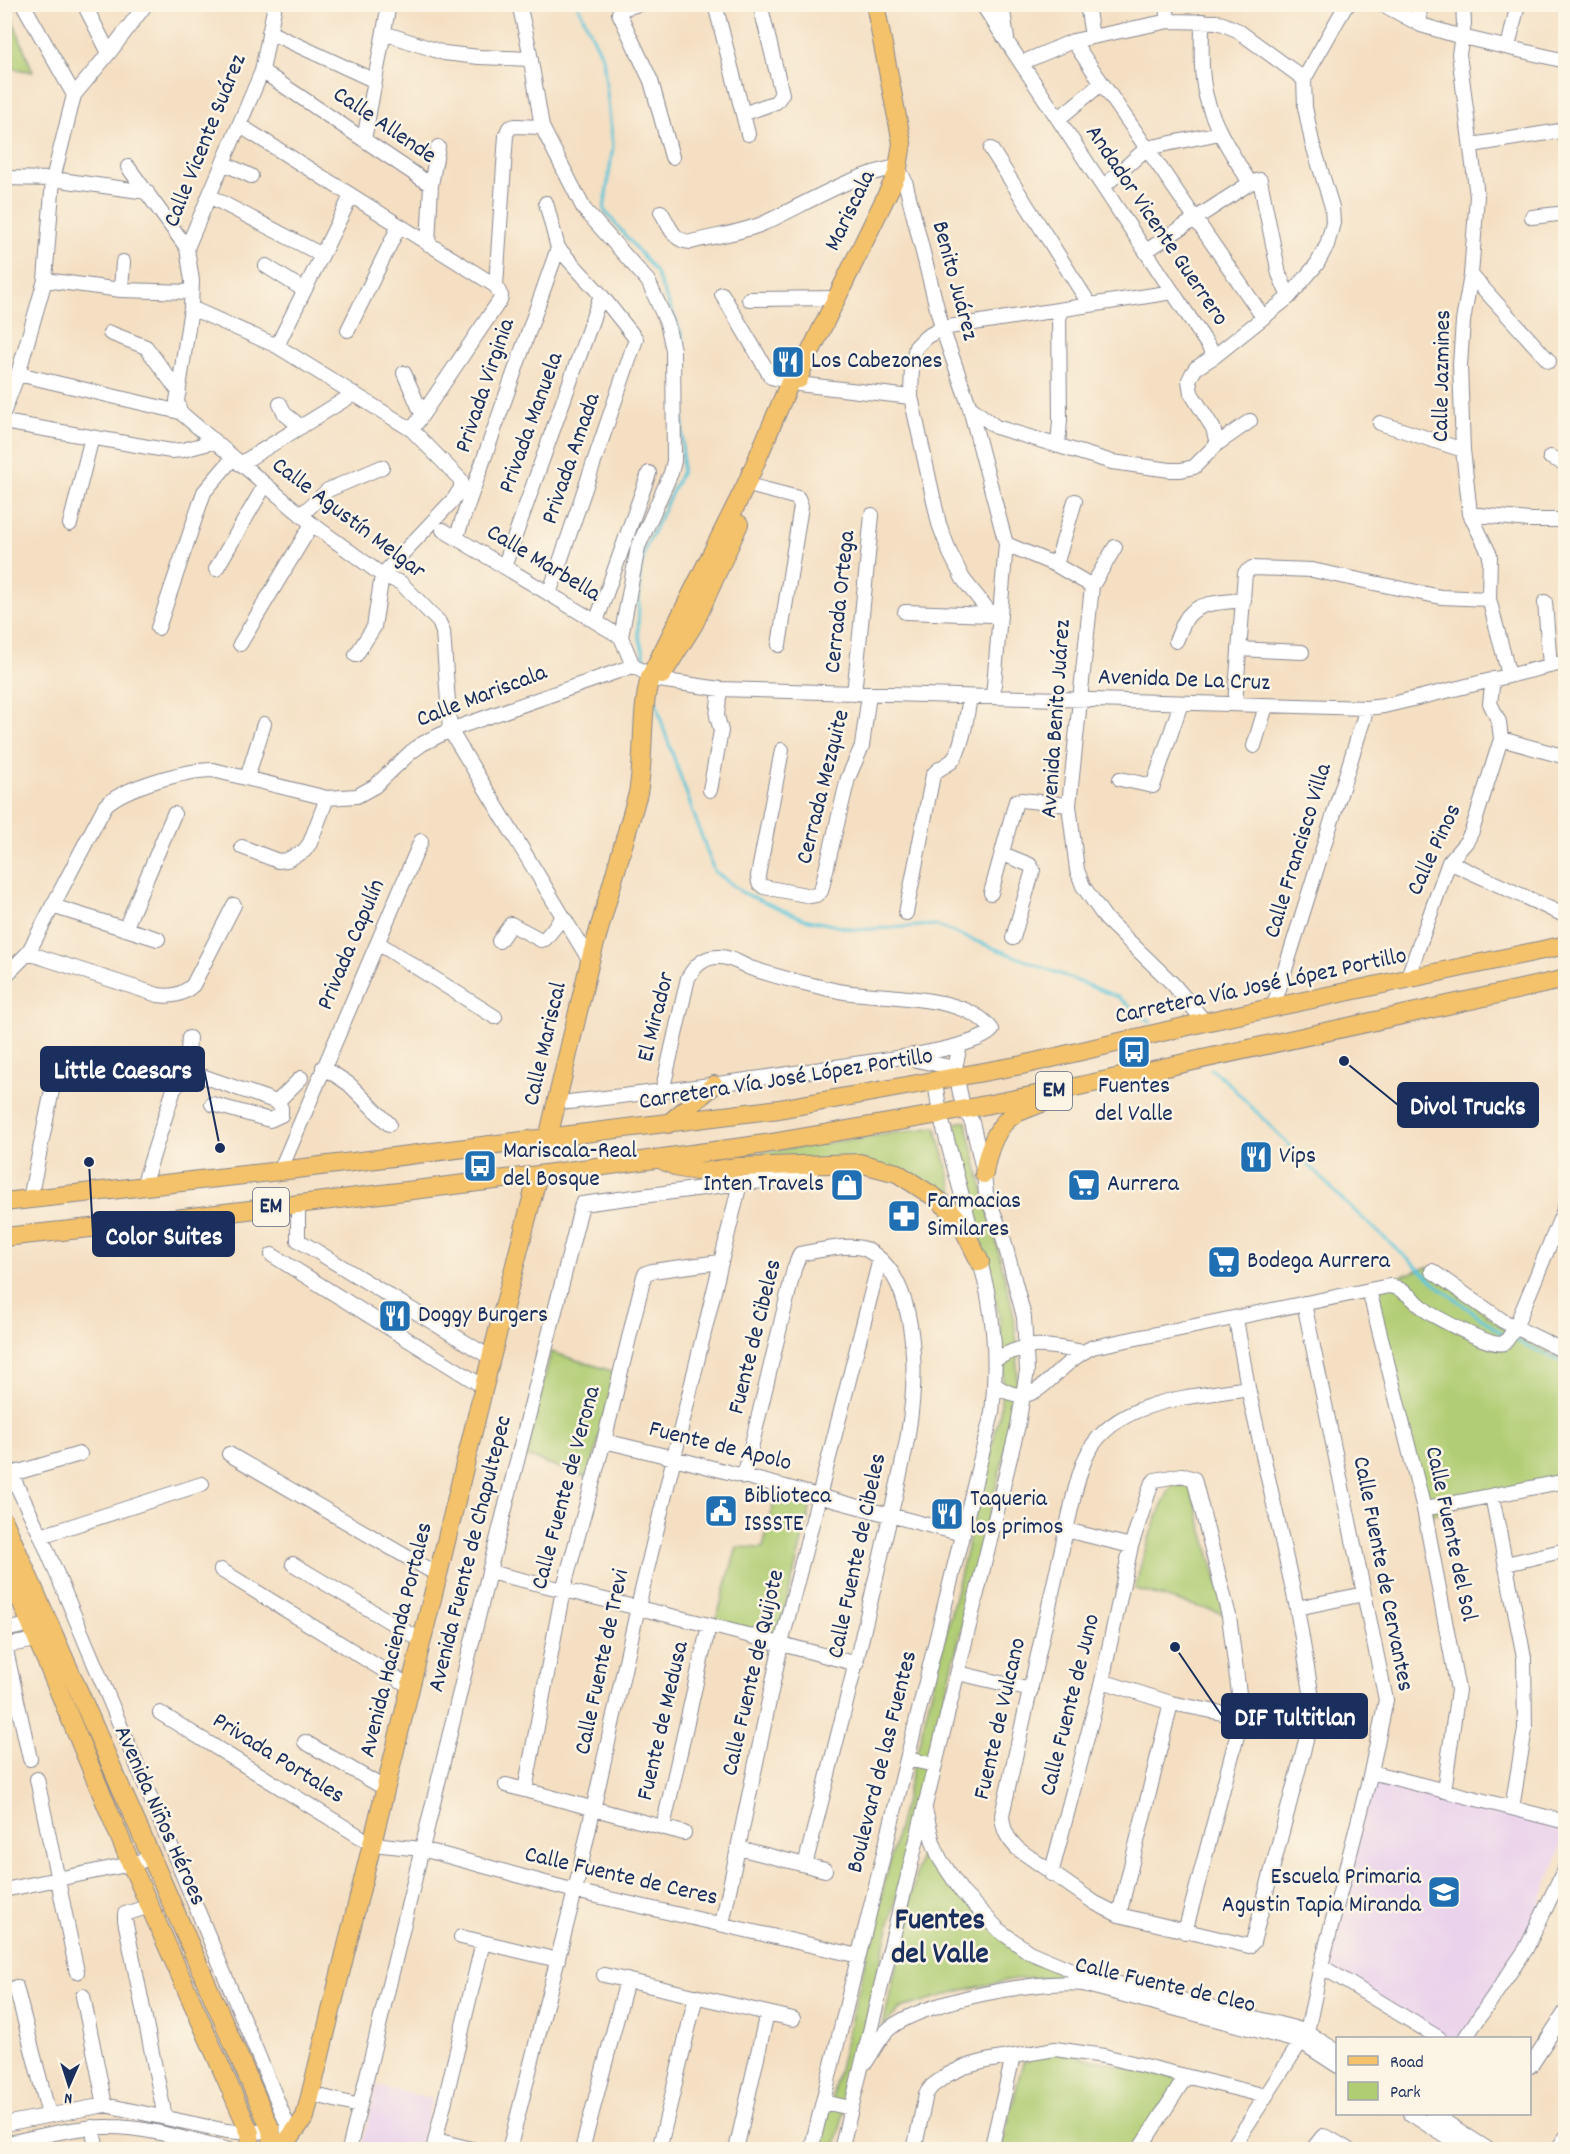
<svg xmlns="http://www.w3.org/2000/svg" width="1570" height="2154" font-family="Dekko,sans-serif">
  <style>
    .built { fill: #ead1ec }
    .green { fill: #b1cd74; stroke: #667e69; stroke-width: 1.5 }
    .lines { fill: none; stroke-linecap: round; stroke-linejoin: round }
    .stream { stroke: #5dc5d9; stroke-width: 3 }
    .minor-casing { stroke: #888790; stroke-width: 16 }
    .major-casing { stroke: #888790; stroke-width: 20 }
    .minor { stroke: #fff; stroke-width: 14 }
    .major { stroke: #f3c26a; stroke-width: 18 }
    .labels { text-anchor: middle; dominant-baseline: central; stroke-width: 5; stroke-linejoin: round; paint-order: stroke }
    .shield { fill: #fcf5e5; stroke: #5e6a86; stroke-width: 1.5 }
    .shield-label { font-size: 22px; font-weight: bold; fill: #1b2f5e }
    .street-label { font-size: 24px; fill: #1b2f5e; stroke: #fcf5e5 }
    .poi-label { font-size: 24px; fill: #1b2f5e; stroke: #fcf5e5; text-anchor: start }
    .district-label { font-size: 30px; font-weight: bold; fill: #1b2f5e; stroke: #fcf5e5 }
    .leader { fill: none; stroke: #1b2f5e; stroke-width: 2 }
    .callout-dot { fill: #1b2f5e; stroke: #fcf5e5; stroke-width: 2 }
    .callout { fill: #1b2f5e; stroke: #1b2f5e; stroke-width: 2 }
    .callout-label { font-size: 26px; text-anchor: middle; font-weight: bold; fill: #fff }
  </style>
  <rect width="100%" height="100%" fill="#fcf5e5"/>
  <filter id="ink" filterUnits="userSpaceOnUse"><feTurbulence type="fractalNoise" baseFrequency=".0167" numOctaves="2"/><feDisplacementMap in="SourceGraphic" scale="12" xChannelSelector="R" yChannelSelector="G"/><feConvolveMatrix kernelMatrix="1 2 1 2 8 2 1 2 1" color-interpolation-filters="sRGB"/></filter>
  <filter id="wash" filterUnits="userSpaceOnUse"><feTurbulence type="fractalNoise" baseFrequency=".008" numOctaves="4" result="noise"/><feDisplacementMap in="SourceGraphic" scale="24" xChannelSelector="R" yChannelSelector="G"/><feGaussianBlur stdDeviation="1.35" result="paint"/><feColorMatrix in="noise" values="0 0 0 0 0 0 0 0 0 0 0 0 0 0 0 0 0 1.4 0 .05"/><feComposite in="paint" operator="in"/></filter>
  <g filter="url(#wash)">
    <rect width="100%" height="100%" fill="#f4dfc2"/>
    <path class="built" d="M1374,1776L1565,1826V1836L1524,1948L1460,2038H1444L1323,1966Z
      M377,2086L432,2099L419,2149H361Z"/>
    <path class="green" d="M4,5H7L33,72L5,67Z
      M966,1121L1013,1310L1018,1353L1015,1409L835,2149L819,2150L1000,1413L1004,1365L999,1315L951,1124Z
      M936,1127L959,1211L896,1171L698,1162Z
      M1427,1267L1508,1332L1565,1360V1476L1425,1517L1371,1287Z
      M551,1352L615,1372L589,1478L526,1456Z
      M1189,1482L1227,1615L1135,1589C1144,1550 1153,1522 1171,1487Z
      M776,1493L812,1501L778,1637L716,1620L737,1547L763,1548Z
      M921,1852L998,1933L1066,1977L1014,1979L963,1990L901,2008L883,2026Z
      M1054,2051L1180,2079L1136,2149L1001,2150L1023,2062Z"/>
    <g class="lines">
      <path class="stream" d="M577,4L603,58L613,146L604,210L655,271L682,335L684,350L682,471L646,547L640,571L638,633L647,666
        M654,694L664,730L714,871L743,893L804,919L856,930L935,925L1118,997L1151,1022
        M1211,1069L1224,1079L1346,1203L1439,1287L1501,1333
        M1516,1341L1566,1364"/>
    </g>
  </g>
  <g filter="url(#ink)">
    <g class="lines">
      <g class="minor-casing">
        <path id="minor" d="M23,4L74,95
          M84,4L109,53
          M275,4L262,71L187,248L192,281L191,308L177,401L180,412L312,524L382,575L401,583L439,622L443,632L450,730L590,961
          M519,4L528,43L542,127L584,209L648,281L667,323L673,350L674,461L671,473L638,547L621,637L633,666L659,680L720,689L1367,708L1384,706L1566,662
          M639,4L621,9L619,13L651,81L672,157
          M715,4L748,134
          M982,4L1215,356
          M1002,4L1007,39
          M1087,4L1092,37
          M1165,4L1169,21
          M1382,4L1421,25L1462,37L1566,61
          M1418,4L1421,25
          M1463,4L1464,24L1459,54L1477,196L1471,275L1463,321L1460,365L1463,450L1470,514L1490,555L1489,599L1509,675
          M1202,21C1202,46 1200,72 1206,96C1214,128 1233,155 1250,183
          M269,32L375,81
          M384,33L444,53L479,57L531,59
          M1073,41L1263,317
          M1508,47L1518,4
          M1021,63L1073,41L1169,21L1218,22L1237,30L1304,79
          M262,71L431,185
          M743,114L776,102L782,94L760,4
          M1058,119L1102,83
          M239,125L496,286L501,296L500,300L412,430
          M364,140L389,4
          M1472,145L1566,130
          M991,149L1090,305
          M223,163L251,176
          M128,167L187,248
          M4,178L53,179L147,192
          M1103,187L1147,148L1220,133
          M209,196L322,255
          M661,212C670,226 672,241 691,242C714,236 740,233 762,224C806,204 850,175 898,167L905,181L942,328L969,405L1006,544L993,697
          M1532,217L1566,213
          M428,244L431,185L438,147
          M1146,251L1250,183L1260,180L1279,274L1289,297
          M266,266L304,290
          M1471,275L1549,361
          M45,280L121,290L191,292
          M496,286L506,135L509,128L515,126L542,127
          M121,290L123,262
          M722,294L771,377L798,384L911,397
          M749,299L836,298
          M191,308L277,346L412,430L461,480V488L454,499L382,575
          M348,330L399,226
          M110,333L146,347L179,392
          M277,346L351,196
          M404,373L422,414
          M18,374L180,412
          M280,404L285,414L301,427
          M970,407L996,427L1112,462L1170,470H1181L1194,467L1217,444L1250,421
          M4,411L18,374L45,280L53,179L74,95L109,53L146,4
          M4,422L171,451L183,450L213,442
          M1380,423L1463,450
          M1217,444L1213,428L1191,393L1189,380L1192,374L1196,368L1215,356L1289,297L1317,264L1327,245L1333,223L1332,207L1312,142L1305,107L1304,79L1345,7L1349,4
          M1058,446L1060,420L1059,310
          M1550,457L1566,464
          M240,464L354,394
          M756,487L798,498L801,506L779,645
          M1470,514L1529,520H1557
          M301,515L328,490L382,467
          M70,524L92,437
          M443,530L621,637
          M456,538L558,248L546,203
          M1006,544L1056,565L1092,586
          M1115,547L1092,586L1069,805L1077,870L1083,886L1106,919L1173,984L1205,1022
          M1056,565L1075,501
          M504,567L601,295
          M216,569L265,485
          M549,594L636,339L601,295L558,248
          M1545,602L1550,666
          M905,612L992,615
          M999,620L992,615L963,579L950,553L939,524L911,397L912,365L916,347L926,337L942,328L1173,292
          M596,622L649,473
          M158,628L204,492L233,458
          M1176,641C1180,633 1183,621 1189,615C1201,601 1227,602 1244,600
          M240,644L312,524
          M1239,649L1302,652
          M356,655L374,627L382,575
          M854,694L872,515
          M1235,704L1245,573L1252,568L1312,570L1441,597L1489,599
          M1501,739L1566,757
          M1254,746L1266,706
          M782,750L758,876L759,883L764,887L811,896L816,895L821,891L848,778L862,746L869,694
          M247,778L264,724
          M1120,779L1153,786L1181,703
          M710,790L721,731L717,716L720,689
          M242,847L278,861L287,860L304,851L310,843L327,798
          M1003,854L1030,865L1033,870L1013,938
          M1449,862L1566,916
          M991,893L1016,801L1021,800L1069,805
          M52,906L158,939
          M906,913L933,775C938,768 946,766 952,761C963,749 967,713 970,697
          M125,929L174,814
          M499,941L511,924L541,940L545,939L563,917
          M378,943L495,1017
          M28,953L158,995C172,997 182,995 193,985L234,905
          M4,977L28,953L105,806C123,787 187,770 213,770L327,798L357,796L375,786L411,752L422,744L450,730L633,666
          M1407,979L1449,862L1467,841L1472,831L1501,739L1499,722L1490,703L1493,679
          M1273,1008L1367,708
          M907,1058L955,1068
          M323,1067L349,1084L389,1124
          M186,1078L189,1038
          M935,1082L940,1114L972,1233
          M277,1102L301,1078
          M569,1102C661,1092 751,1080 842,1066C871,1061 975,1050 992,1030C968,994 884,998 844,992C832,990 820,987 808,984C789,980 769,974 750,968C741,964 731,957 720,957C705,956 695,965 688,978L662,1092
          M280,1171L421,841
          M143,1186L174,1089C183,1078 191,1075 205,1077L277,1102L281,1108V1115L270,1120L212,1104
          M30,1199L53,1085
          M298,1204V1240L491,1358
          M272,1255L484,1387
          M1432,1271L1503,1321L1566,1352
          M1369,1290L1424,1509L1458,1690L1444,1791
          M1236,1319L1248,1388L1297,1608L1314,1710L1253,1942L1249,1946L1119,1915L1095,1903L1018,1849C1007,1838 1003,1830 1002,1815L1074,1495C1078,1480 1081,1465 1089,1451C1119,1398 1195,1397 1248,1388
          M996,1359C1031,1340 1044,1345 1082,1352
          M995,1385C1028,1408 1041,1387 1065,1366C1073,1359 1082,1352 1093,1347L1389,1286C1404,1287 1418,1305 1431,1314C1442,1320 1494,1349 1504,1343C1508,1340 1512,1332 1515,1328L1566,1205
          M604,1441C725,1469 843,1504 963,1534
          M229,1454L438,1575
          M4,1459L41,1536L287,2124L289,2150
          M12,1474L80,1454
          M744,1477L794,1269L800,1254C817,1251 851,1242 867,1250C902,1268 911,1318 913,1354C917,1416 899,1478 885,1538C861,1647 833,1756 805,1865
          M1492,1496L1524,1657L1525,1729L1512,1808
          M1424,1509L1566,1481
          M1066,1530L1131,1546
          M41,1536L202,1484
          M293,1564L422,1641
          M1506,1564L1566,1550
          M221,1570L411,1687
          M489,1572L709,1625L857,1664
          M1297,1608L1364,1594
          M4,1630L39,1623
          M4,1646L47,1638
          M5,1646L30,1759
          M958,1673L1031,1690
          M1102,1681L1171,1703L1242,1717
          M160,1713L372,1844L422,1849L575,1891L859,1956
          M305,1742L386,1789
          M907,1759L935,1765
          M1371,1772L1566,1822
          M37,1779L77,1972
          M506,1785L684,1833
          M525,1790L563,1590L604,1441L644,1276L646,1273L652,1271L720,1262
          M925,1810L933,1842L940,1859L962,1892L1000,1931L1029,1952L1086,1976L1291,2027L1307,2032L1338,2052
          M663,1827L709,1625
          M738,1848L825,1870
          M1051,1874L1102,1681L1131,1546L1151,1485L1155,1480L1182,1475L1194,1479L1229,1616L1242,1717L1185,1932
          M4,1890L131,1864L151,1858
          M150,1906L125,1914V1920L165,2117
          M1119,1915L1171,1703
          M722,1924L781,1644L880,1259
          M461,1937L558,1960
          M1321,1966L1439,2038
          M604,1975L793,2019
          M16,1987L49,2115
          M83,1996L105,2105
          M1465,2038L1526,1949L1566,1866
          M866,2062C873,2052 880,2036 890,2028C925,2001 1038,1979 1083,1984L1301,2042L1338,2066
          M1530,2066L1566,2011
          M311,2094L359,2106
          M823,2102L851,2108
          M1411,2114L1467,2150
          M1433,2114L1489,2150
          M4,2124L105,2105L227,2131L250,2133L271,2130
          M92,2127L97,2150
          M436,2140L475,2150
          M4,2144C38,2137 75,2126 110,2127C150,2127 190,2141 229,2150
          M349,2150L489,1572L582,1204L740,1183L804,1178L811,1172L813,1164
          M433,2150L483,1942
          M509,2150L575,1891L638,1607L740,1183
          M582,2150L627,1980
          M659,2150L696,1996
          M736,2150L767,2013
          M811,2150L992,1413C998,1359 994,1307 978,1255
          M841,2150L1018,1425L1027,1371L1024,1317L1003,1237L986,1193L984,1174L972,1122L964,1109L961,1098L955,1068L960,1045
          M914,2150L926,2094L932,2086L947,2075L964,2067L986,2061L1055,2049L1104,2056L1266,2096
          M991,2150L1013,2057
          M1139,2150L1185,2078
          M1231,2150L1307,2032L1321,1966L1371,1772L1386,1700L1304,1303
          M1312,2150L1323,2136L1329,2138L1349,2150
          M1557,2150L1566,2137"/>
      </g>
      <g class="major-casing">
        <path id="major" d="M799,379L802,369L897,174L902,143L875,4
          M662,675L694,624L739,524
          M668,1124L714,1085
          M548,1138L590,961L638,793C645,755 640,714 650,677L746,485L790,382L802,369
          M662,1160L679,1168L704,1172L737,1167L859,1163L897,1173L936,1198L949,1209L960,1222L980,1262
          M984,1174C987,1153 996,1123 1017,1113C1027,1108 1039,1105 1048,1100
          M4,1202L280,1171L779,1109L1022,1065L1205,1022L1566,945
          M4,1237L158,1221L538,1175L765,1144L940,1114L1066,1089L1566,979
          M4,1521L271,2130L273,2150
          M4,1560L131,1864L250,2133L251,2150
          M273,2148L288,2140L305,2117L491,1358L538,1175"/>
      </g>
      <use href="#minor" class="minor"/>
      <use href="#major" class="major"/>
    </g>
  </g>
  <defs>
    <g id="restaurant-square" transform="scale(1.725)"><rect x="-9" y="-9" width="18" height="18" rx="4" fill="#1f6fb2" stroke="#fcf5e5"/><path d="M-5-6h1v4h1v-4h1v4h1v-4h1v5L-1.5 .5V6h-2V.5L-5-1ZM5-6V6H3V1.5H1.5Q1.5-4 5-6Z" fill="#fff"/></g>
    <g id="bus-square" transform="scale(1.725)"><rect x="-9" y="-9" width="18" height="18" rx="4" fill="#1f6fb2" stroke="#fcf5e5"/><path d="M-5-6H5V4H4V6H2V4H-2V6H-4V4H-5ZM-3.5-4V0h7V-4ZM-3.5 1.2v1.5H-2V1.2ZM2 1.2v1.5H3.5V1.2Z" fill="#fff"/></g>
    <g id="shop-square" transform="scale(1.725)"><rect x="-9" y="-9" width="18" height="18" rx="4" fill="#1f6fb2" stroke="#fcf5e5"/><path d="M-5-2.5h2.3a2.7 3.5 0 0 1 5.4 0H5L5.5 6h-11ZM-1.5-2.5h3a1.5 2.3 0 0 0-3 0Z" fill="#fff"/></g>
    <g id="supermarket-square" transform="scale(1.725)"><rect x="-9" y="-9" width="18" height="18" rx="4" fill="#1f6fb2" stroke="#fcf5e5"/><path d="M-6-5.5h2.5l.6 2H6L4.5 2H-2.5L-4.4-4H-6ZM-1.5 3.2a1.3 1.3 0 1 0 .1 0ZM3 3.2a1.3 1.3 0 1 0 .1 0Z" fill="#fff"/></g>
    <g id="pharmacy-square" transform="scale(1.725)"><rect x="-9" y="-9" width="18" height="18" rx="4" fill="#1f6fb2" stroke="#fcf5e5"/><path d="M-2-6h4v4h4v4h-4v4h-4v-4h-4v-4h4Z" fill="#fff"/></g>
    <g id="civic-square" transform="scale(1.725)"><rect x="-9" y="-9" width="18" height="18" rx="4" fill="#1f6fb2" stroke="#fcf5e5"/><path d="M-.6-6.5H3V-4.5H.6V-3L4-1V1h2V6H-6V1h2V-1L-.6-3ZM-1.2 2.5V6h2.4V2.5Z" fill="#fff"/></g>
    <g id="school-square" transform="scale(1.725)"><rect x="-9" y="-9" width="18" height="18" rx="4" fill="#1f6fb2" stroke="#fcf5e5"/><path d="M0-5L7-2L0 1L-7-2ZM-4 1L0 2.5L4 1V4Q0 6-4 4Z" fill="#fff"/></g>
  </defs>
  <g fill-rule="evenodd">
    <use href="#restaurant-square" x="788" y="362"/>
    <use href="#bus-square" x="1134" y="1052"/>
    <use href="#restaurant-square" x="1256" y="1157"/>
    <use href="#bus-square" x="480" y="1166"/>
    <use href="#shop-square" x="847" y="1185"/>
    <use href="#supermarket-square" x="1084" y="1185"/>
    <use href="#pharmacy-square" x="904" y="1216"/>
    <use href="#supermarket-square" x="1224" y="1262"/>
    <use href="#restaurant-square" x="395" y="1316"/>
    <use href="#civic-square" x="721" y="1511"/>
    <use href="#restaurant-square" x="947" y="1514"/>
    <use href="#school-square" x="1444" y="1892"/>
  </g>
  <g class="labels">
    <g class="shield">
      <rect x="1036" y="1072" width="36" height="38" rx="4.5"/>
      <rect x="253" y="1188" width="36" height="38" rx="4.5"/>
    </g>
    <g class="shield-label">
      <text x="1054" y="1091">EM</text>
      <text x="271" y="1207">EM</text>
    </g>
    <g class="street-label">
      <text transform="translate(384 126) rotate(34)">Calle Allende</text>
      <text transform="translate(206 141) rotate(-68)">Calle Vicente Suárez</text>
      <text transform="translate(851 211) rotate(-64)">Mariscala</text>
      <text transform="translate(1156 226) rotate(56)">Andador Vicente Guerrero</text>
      <text transform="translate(954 281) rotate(75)">Benito Juárez</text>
      <text transform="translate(1443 376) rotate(-89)">Calle Jazmines</text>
      <text transform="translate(486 386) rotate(-71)">Privada Virginia</text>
      <text transform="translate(532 423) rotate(-70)">Privada Manuela</text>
      <text transform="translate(572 459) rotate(-71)">Privada Amada</text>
      <text transform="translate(348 519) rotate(37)">Calle Agustín Melgar</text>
      <text transform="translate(543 564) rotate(31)">Calle Marbella</text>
      <text transform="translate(841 602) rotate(-84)">Cerrada Ortega</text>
      <text transform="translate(1184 681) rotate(2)">Avenida De La Cruz</text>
      <text transform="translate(482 697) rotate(-21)">Calle Mariscala</text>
      <text transform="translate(1057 719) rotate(-86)">Avenida Benito Juárez</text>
      <text transform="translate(824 787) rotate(-76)">Cerrada Mezquite</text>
      <text transform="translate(1435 850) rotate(-65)">Calle Pinos</text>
      <text transform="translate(1299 851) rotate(-73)">Calle Francisco Villa</text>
      <text transform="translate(352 945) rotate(-67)">Privada Capulín</text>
      <text transform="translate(1261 987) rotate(-12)">Carretera Vía José López Portillo</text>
      <text transform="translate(657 1017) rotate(-76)">El Mirador</text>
      <text transform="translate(546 1044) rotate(-77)">Calle Mariscal</text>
      <text transform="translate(786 1080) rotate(-9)">Carretera Vía José López Portillo</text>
      <text transform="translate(756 1337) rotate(-76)">Fuente de Cibeles</text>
      <text transform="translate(720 1447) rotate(14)">Fuente de Apolo</text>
      <text transform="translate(567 1488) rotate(-75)">Calle Fuente de Verona</text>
      <text transform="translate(1450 1534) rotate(78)">Calle Fuente del Sol</text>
      <text transform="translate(471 1554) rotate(-76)">Avenida Fuente de Chapultepec</text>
      <text transform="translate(858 1556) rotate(-78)">Calle Fuente de Cibeles</text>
      <text transform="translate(1382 1574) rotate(79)">Calle Fuente de Cervantes</text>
      <text transform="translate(397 1640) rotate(-76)">Avenida Hacienda Portales</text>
      <text transform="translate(603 1662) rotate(-78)">Calle Fuente de Trevi</text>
      <text transform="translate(754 1673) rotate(-77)">Calle Fuente de Quijote</text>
      <text transform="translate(1071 1705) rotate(-76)">Calle Fuente de Juno</text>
      <text transform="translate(1001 1719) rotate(-77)">Fuente de Vulcano</text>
      <text transform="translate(664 1721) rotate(-77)">Fuente de Medusa</text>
      <text transform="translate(278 1759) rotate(32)">Privada Portales</text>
      <text transform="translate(883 1762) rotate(-76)">Boulevard de las Fuentes</text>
      <text transform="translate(159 1816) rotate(66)">Avenida Niños Héroes</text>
      <text transform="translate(621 1877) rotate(13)">Calle Fuente de Ceres</text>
      <text transform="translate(1165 1986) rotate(13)">Calle Fuente de Cleo</text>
    </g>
    <g class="poi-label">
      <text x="811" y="362">Los Cabezones</text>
      <text x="1134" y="1087" text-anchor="middle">Fuentes<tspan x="1134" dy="28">del Valle</tspan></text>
      <text x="503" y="1152">Mariscala-Real<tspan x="503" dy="28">del Bosque</tspan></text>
      <text x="1279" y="1157">Vips</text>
      <text x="824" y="1185" text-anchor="end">Inten Travels</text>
      <text x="1107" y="1185">Aurrera</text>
      <text x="927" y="1202">Farmacias<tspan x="927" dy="28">Similares</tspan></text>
      <text x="1247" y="1262">Bodega Aurrera</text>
      <text x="418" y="1316">Doggy Burgers</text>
      <text x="744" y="1497">Biblioteca<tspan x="744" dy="28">ISSSTE</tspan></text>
      <text x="970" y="1500">Taqueria<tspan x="970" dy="28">los primos</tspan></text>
      <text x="1421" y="1878" text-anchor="end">Escuela Primaria<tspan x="1421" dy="28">Agustin Tapia Miranda</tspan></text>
    </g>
    <g class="district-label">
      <text x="940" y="1922">Fuentes<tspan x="940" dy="34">del Valle</tspan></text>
    </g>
  </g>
  <path class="leader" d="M220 1148L204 1069M1344 1061L1398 1105M89 1162L93 1234M1175 1647L1222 1716"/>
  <g class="callout-dot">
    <circle cx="220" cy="1148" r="6"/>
    <circle cx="1344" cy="1061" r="6"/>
    <circle cx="89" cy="1162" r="6"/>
    <circle cx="1175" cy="1647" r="6"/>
  </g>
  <g class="callout">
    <rect x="41" y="1047" width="163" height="44" rx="6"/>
    <rect x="1398" y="1083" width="140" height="44" rx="6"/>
    <rect x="93" y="1212" width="141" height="44" rx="6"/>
    <rect x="1222" y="1694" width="145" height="44" rx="6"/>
  </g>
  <g class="callout-label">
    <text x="123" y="1078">Little Caesars</text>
    <text x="1468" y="1114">Divol Trucks</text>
    <text x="164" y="1244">Color Suites</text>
    <text x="1295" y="1725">DIF Tultitlan</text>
  </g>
  <rect width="1570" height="2154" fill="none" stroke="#fcf5e5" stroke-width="24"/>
  <rect x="1336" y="2037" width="195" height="78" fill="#fcf5e5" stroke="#a2a6af" stroke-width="1.5"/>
  <rect x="1348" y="2056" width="30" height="9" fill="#f3c26a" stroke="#a2a6af" stroke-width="1.5"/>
  <text x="1390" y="2067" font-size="18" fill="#1b2f5e">Road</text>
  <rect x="1348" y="2082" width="30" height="18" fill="#b1cd74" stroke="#a2a6af" stroke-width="1.5"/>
  <text x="1390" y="2097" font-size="18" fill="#1b2f5e">Park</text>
  <g transform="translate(69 2085) rotate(183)" stroke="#fcf5e5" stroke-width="4.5" paint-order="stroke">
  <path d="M0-4.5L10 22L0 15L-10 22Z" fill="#1b2f5e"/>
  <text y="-9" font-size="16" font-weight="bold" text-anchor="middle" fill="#1b2f5e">N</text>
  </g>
</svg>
